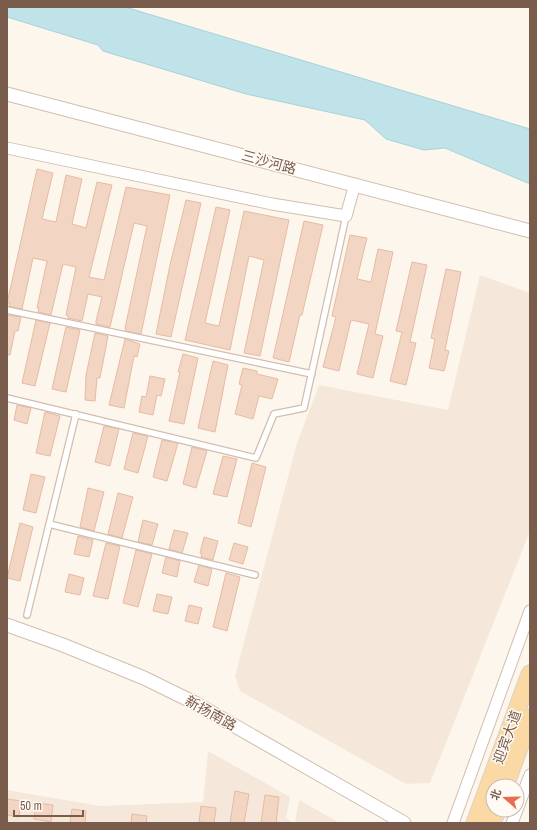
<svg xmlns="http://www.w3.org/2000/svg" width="537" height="830" font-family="'Archivo Narrow','Noto Sans SC',sans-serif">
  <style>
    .residential { fill: #f5e8da }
    .water { fill: #bfe3e8; stroke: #a5d3da }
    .building { fill: #f3d5c3; stroke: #e6bba3 }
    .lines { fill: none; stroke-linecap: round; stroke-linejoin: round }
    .service-casing { stroke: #d1beb0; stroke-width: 8 }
    .minor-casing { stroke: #d1beb0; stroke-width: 13 }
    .tertiary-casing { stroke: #d1beb0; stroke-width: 15 }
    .primary-casing { stroke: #dad1cd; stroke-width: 19 }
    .service { stroke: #fff; stroke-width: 5.5 }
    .minor { stroke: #fff; stroke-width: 11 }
    .tertiary { stroke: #fff; stroke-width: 13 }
    .primary { stroke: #fbd9a5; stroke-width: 17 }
    .labels { text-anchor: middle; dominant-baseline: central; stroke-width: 3; stroke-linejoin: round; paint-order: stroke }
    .street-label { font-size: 14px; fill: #7a5c4d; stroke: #fffaf3 }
  </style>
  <rect width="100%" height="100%" fill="#fdf6ec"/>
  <path class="residential" d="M480,275L530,293V531L430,783L406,784L240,691L235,676L297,443L319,385L448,410Z
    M208,751L290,797L286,818L293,823H7V790L100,806L203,802Z
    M299,800L340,823H295Z"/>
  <path class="water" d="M7,7H125L530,129V184L445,148L424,150L386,139L365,120L246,94L103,51L98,45L7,17Z"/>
  <path class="building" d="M37,169L53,173L42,219L56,222L66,175L82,179L72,224L86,228L97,182L112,185L89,277L104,280L126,187L170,195L141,334L126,331L125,328L147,226L134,223L110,327L96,324V321L102,297L88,294L82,321L68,318V316L66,315L76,267L63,264L51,315L38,312L39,308H37L47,261L33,258L22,309L9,306L10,303H7L12,281Z
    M186,200L201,203L171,337L156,334L170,265Z
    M216,207L230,210L205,323L219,326L244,211L289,220L260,356L244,353L264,260L249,256L230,350L185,340Z
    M304,221L323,225L302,315H300L289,362L273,358Z
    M350,235L367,238L357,279L371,282L378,249L393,252L375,334L383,336L373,378L357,374L369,324L351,320L339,371L323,367L336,317L332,316Z
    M412,262L427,265L410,342L416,343L406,385L390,381L402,332L396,331Z
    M446,269L461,272L445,350L449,351L444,371L429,368L435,339L431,338Z
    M7,315L21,317L18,331H15L10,355H7Z
    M36,320L50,323L35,386L22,383Z
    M66,327L80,330L66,392L52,389Z
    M95,333L108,336L100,378H97L95,401L85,400L86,375Z
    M125,339L140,344L137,357L134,356L124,408L109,405Z
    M183,354L198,358L184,424L169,421L180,372H178Z
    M213,361L228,365L215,432L198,428Z
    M243,368L257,371V374L278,379L272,399L259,396L253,419L235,414L242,385L239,384Z
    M150,376L165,379L161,396L157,395L153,415L139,412L142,396L146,397Z
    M17,405L31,408L27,424L14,420Z
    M45,412L60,416L50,456L36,453Z
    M104,426L119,429L110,466L95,462Z
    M133,433L148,436L138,473L124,469Z
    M162,440L178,443L167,481L153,477Z
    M192,447L207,451L196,488L183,484Z
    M223,456L237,459L227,497L213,494Z
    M252,463L266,467L251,527L238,523Z
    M31,474L45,477L36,513L23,510Z
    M88,488L104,492L94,531L80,527Z
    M118,493L133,497L122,538L108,534Z
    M143,520L158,524L152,545L138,542Z
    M20,523L33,527L20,581L7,578Z
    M174,530L188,533L182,553L169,549Z
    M78,536L93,540L89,557L74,554Z
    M204,537L218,541L213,560L201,557L202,554L200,553Z
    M106,543L120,546L108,599L93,596Z
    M234,543L248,547L243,564L229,560Z
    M136,550L152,554L138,607L123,603Z
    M166,557L180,561L177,577L162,573Z
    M199,565L212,569L208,586L194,582Z
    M226,573L240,577L227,631L213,627Z
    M69,574L84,578L80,595L65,592Z
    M157,594L172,597L168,614L153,611Z
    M189,605L202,608L198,624L185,621Z
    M235,791L249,794L244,823H230Z
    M265,795L279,797L276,823H261Z
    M7,799L21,801L19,817L7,815Z
    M36,803L53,805L51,822L34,819Z
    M201,806L216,808L214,823L199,822Z
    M72,809L86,811L85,823H70Z
    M132,814L147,816L146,823H131Z"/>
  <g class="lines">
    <g class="service-casing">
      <path id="service" d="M7,310L312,374
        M7,398L256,458L274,414L304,408L346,216
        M49,524L255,575
        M27,615L76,414"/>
    </g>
    <g class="minor-casing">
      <path id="minor" d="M7,148L272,204L346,216L355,184
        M517,810L530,775
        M453,823L530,611
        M512,823L517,810"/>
    </g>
    <g class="tertiary-casing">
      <path id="tertiary" d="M7,94L530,231
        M7,625L63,645L144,678L195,703L404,823"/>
    </g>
    <g class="primary-casing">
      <path id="primary" d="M505,786L530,718
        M475,823L530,674
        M492,823L497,810"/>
    </g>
    <use href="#service" class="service"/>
    <use href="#minor" class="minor"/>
    <use href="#tertiary" class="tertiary"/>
    <use href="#primary" class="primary"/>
  </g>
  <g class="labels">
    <g class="street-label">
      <text transform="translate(269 162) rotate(15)">三沙河路</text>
      <text transform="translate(211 713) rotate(29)">新扬南路</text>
      <text transform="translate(507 737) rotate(-70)">迎宾大道</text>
    </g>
  </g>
  <rect width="537" height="830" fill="none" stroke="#7a5c4d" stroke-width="16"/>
  <g transform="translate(505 798) rotate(290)"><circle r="19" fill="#fffaf3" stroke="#cabbb1"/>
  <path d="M0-3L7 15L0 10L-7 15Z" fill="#e76f51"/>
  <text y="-6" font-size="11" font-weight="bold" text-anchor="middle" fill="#7a5c4d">北</text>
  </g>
  <path d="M14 810v6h69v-6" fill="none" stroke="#7a5c4d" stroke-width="2"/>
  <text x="20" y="810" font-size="12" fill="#7a5c4d" stroke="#fffaf3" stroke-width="3" paint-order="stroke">50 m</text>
</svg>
